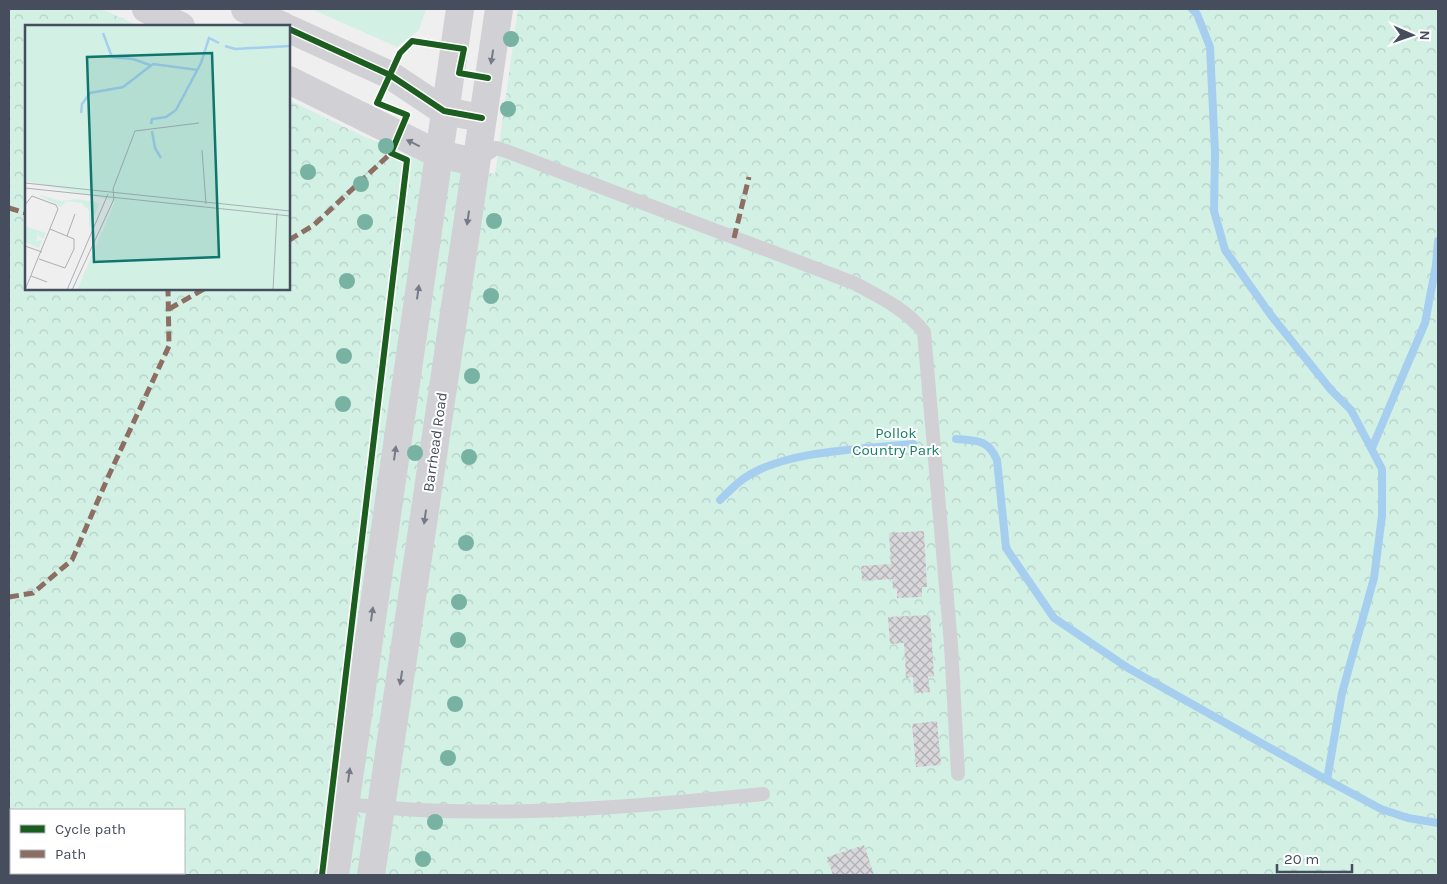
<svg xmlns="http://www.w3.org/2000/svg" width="1447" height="884" font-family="Karla,sans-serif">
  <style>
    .grass { fill: #d3f0e5 }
    .park { fill: url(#park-crowns); fill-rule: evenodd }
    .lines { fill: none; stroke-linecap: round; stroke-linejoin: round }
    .stream { stroke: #a6cfef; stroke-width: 8 }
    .building { fill: url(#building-cross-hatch) }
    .service { stroke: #d1d1d5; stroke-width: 14 }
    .tertiary { stroke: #d1d1d5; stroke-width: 28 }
    .secondary { stroke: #d0d0d5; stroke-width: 28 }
    .quiet { stroke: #8d6e63; stroke-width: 5; stroke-dasharray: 10 5; stroke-linecap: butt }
    .cycleway-casing { stroke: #fff; stroke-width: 9 }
    .cycleway { stroke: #1b5e20; stroke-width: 6 }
    .tree { fill: #77b2a3 }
    .oneway { fill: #767b87 }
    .oneway2 { fill: #777b87 }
    .labels { text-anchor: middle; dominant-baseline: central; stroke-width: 4; stroke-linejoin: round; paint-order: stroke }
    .park-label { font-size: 15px; fill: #148164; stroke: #fff }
    .street-label { font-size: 15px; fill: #464d5d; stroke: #fff }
    .inset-river { fill: none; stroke: #a6cfef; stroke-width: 2.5 }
    .inset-road { fill: none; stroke: #acaeb5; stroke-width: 1 }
    .view { fill: #0f766e; fill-opacity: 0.15; stroke: #0f766e; stroke-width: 2.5 }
    .inset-edge { fill: none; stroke: #464d5d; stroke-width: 2.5 }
  </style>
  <defs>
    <pattern id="park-crowns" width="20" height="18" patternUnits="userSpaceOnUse" patternTransform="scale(1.25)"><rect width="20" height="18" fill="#d3f0e5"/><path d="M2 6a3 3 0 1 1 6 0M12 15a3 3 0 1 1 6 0" fill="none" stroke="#b6cfc7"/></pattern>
    <pattern id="building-cross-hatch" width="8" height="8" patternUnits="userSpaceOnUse" patternTransform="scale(1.25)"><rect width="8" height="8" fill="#d8d8db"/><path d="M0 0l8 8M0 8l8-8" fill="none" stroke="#b1b1b5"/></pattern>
  </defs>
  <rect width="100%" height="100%" fill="#f0efef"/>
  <path class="grass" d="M311,9H426L419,30L397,47Z"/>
  <path class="park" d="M9,9H102L139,26H26V289H289V100L363,136L424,161L495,174L518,9H1438V875H9ZM11,810H184V873H11Z"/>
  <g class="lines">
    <path class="stream" d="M1192,9L1197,14L1210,47L1215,153L1214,211L1225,250L1270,314L1331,390L1351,410L1382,469V516L1374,578L1342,693L1327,780
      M956,439C977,441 988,439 997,460L1006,548L1054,618L1128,668L1327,780L1381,809L1408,818L1438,823
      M1372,448L1425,323L1436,265L1438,241
      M720,500C727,493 735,485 743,479C783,450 864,449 913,444"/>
  </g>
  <path class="building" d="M924,531L927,587H922V597L897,598V589H893L892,579L862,581L861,566L891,564L889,533Z
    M930,615L934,676L928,677L930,692L914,693L913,677L906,678L904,643L890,644L888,617Z
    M937,721L941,765L916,767L912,724Z
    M864,845L874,875H833L827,857Z"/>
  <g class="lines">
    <path class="service" d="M477,161L496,148L506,151L854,283C880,297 906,309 924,332L951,645L958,774
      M345,804C484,820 625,808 763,794"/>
    <path class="tertiary" d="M146,9L181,26
      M245,9L283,26
      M289,29L390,75L444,111L482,118
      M289,80L438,154L476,162"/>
    <path class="secondary" d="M335,875L460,9
      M371,875L499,9"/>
    <path class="quiet" d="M9,208L26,213
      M734,238L749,177
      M289,240L314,225L391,153
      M169,309L204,289
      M9,597L33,593L72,560L109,475L169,346L168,289"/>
    <g class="cycleway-casing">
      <path id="cycleway" d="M289,29L390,75L444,111L482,118
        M322,875L407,160L391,153L407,115L377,103L400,53L412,41L464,49L459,73L488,78"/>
    </g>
    <use href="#cycleway" class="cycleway"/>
  </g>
  <g class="tree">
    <circle cx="511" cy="39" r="8"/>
    <circle cx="508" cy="109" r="8"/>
    <circle cx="386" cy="146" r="8"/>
    <circle cx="308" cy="172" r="8"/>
    <circle cx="361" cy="184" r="8"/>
    <circle cx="494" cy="221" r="8"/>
    <circle cx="365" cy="222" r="8"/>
    <circle cx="347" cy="281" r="8"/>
    <circle cx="491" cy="296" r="8"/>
    <circle cx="344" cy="356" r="8"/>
    <circle cx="472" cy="376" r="8"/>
    <circle cx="343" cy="404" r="8"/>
    <circle cx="415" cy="453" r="8"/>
    <circle cx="469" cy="457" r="8"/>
    <circle cx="466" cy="543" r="8"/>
    <circle cx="459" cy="602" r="8"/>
    <circle cx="458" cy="640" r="8"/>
    <circle cx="455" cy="704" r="8"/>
    <circle cx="448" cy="758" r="8"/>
    <circle cx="435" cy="822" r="8"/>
    <circle cx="423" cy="859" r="8"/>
  </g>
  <defs><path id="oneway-solid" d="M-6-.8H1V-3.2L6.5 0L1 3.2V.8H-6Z" transform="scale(1.25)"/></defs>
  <g class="oneway">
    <use href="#oneway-solid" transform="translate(492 57) rotate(99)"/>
    <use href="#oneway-solid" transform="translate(468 218) rotate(98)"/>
    <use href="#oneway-solid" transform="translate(418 292) rotate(-82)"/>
    <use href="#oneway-solid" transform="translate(395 453) rotate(-82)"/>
    <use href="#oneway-solid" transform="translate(425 517) rotate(98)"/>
    <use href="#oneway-solid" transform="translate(372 614) rotate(-82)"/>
    <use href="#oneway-solid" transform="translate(401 678) rotate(99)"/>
    <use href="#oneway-solid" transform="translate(349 775) rotate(-82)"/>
  </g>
  <use class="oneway2" href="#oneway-solid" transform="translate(413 143) rotate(-154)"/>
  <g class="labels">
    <g class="park-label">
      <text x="896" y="433">Pollok<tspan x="896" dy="17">Country Park</tspan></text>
    </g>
    <g class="street-label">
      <text transform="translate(435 442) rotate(-82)">Barrhead Road</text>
    </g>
  </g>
  <g transform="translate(25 25)">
    <rect width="265" height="265" fill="#f0efef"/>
    <path d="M12,169L36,176L52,174L71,177L74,180L64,204V185L56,178L41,176L36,182ZM0,201L21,208L18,214L13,210L11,216L17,215L14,223L0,217Z" fill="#d3f0e5"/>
    <path d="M0,0H265V265H52L90,176L0,156Z" fill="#d3f0e5"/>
    <path class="inset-river" d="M78,8L87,32L108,34L125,40M200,21L210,24L265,21M56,88L57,79L65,68L98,62L128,39L173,45M126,99L127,94L141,92L151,85L176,38L184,13L194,18M127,106L130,123L136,133"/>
    <path class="inset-road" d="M177,125L181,179M0,158L265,186M0,163L265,191M0,180L7,171L31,180L33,184L0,265M42,211L50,189M0,221L17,227M14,234L40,243L49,224V214L25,204M6,251L22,257M42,265L83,169M47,265L89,174L88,164L110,106L174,98M248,265L252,188"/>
    <path class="view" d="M187,28L194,232L69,237L62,32Z"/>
    <rect width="265" height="265" class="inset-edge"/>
  </g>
  <rect width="1447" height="884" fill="none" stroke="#464d5d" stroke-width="20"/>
  <rect x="10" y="809" width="175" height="65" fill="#ffffff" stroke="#b5b8be"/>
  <rect x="20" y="825" width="25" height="8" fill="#1b5e20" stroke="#b5b8be"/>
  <text x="55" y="834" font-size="15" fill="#464d5d">Cycle path</text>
  <rect x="20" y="850" width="25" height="8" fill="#8d6e63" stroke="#b5b8be"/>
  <text x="55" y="859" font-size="15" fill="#464d5d">Path</text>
  <g transform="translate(1412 35) rotate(92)" stroke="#ffffff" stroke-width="4" paint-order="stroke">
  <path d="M0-4L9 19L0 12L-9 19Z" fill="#464d5d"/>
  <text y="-8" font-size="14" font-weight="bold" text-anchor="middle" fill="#464d5d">N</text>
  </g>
  <path d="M1277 864v8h75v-8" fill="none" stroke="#464d5d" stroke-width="2.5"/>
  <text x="1284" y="864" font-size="15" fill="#464d5d" stroke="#ffffff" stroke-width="4" paint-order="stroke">20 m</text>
</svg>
